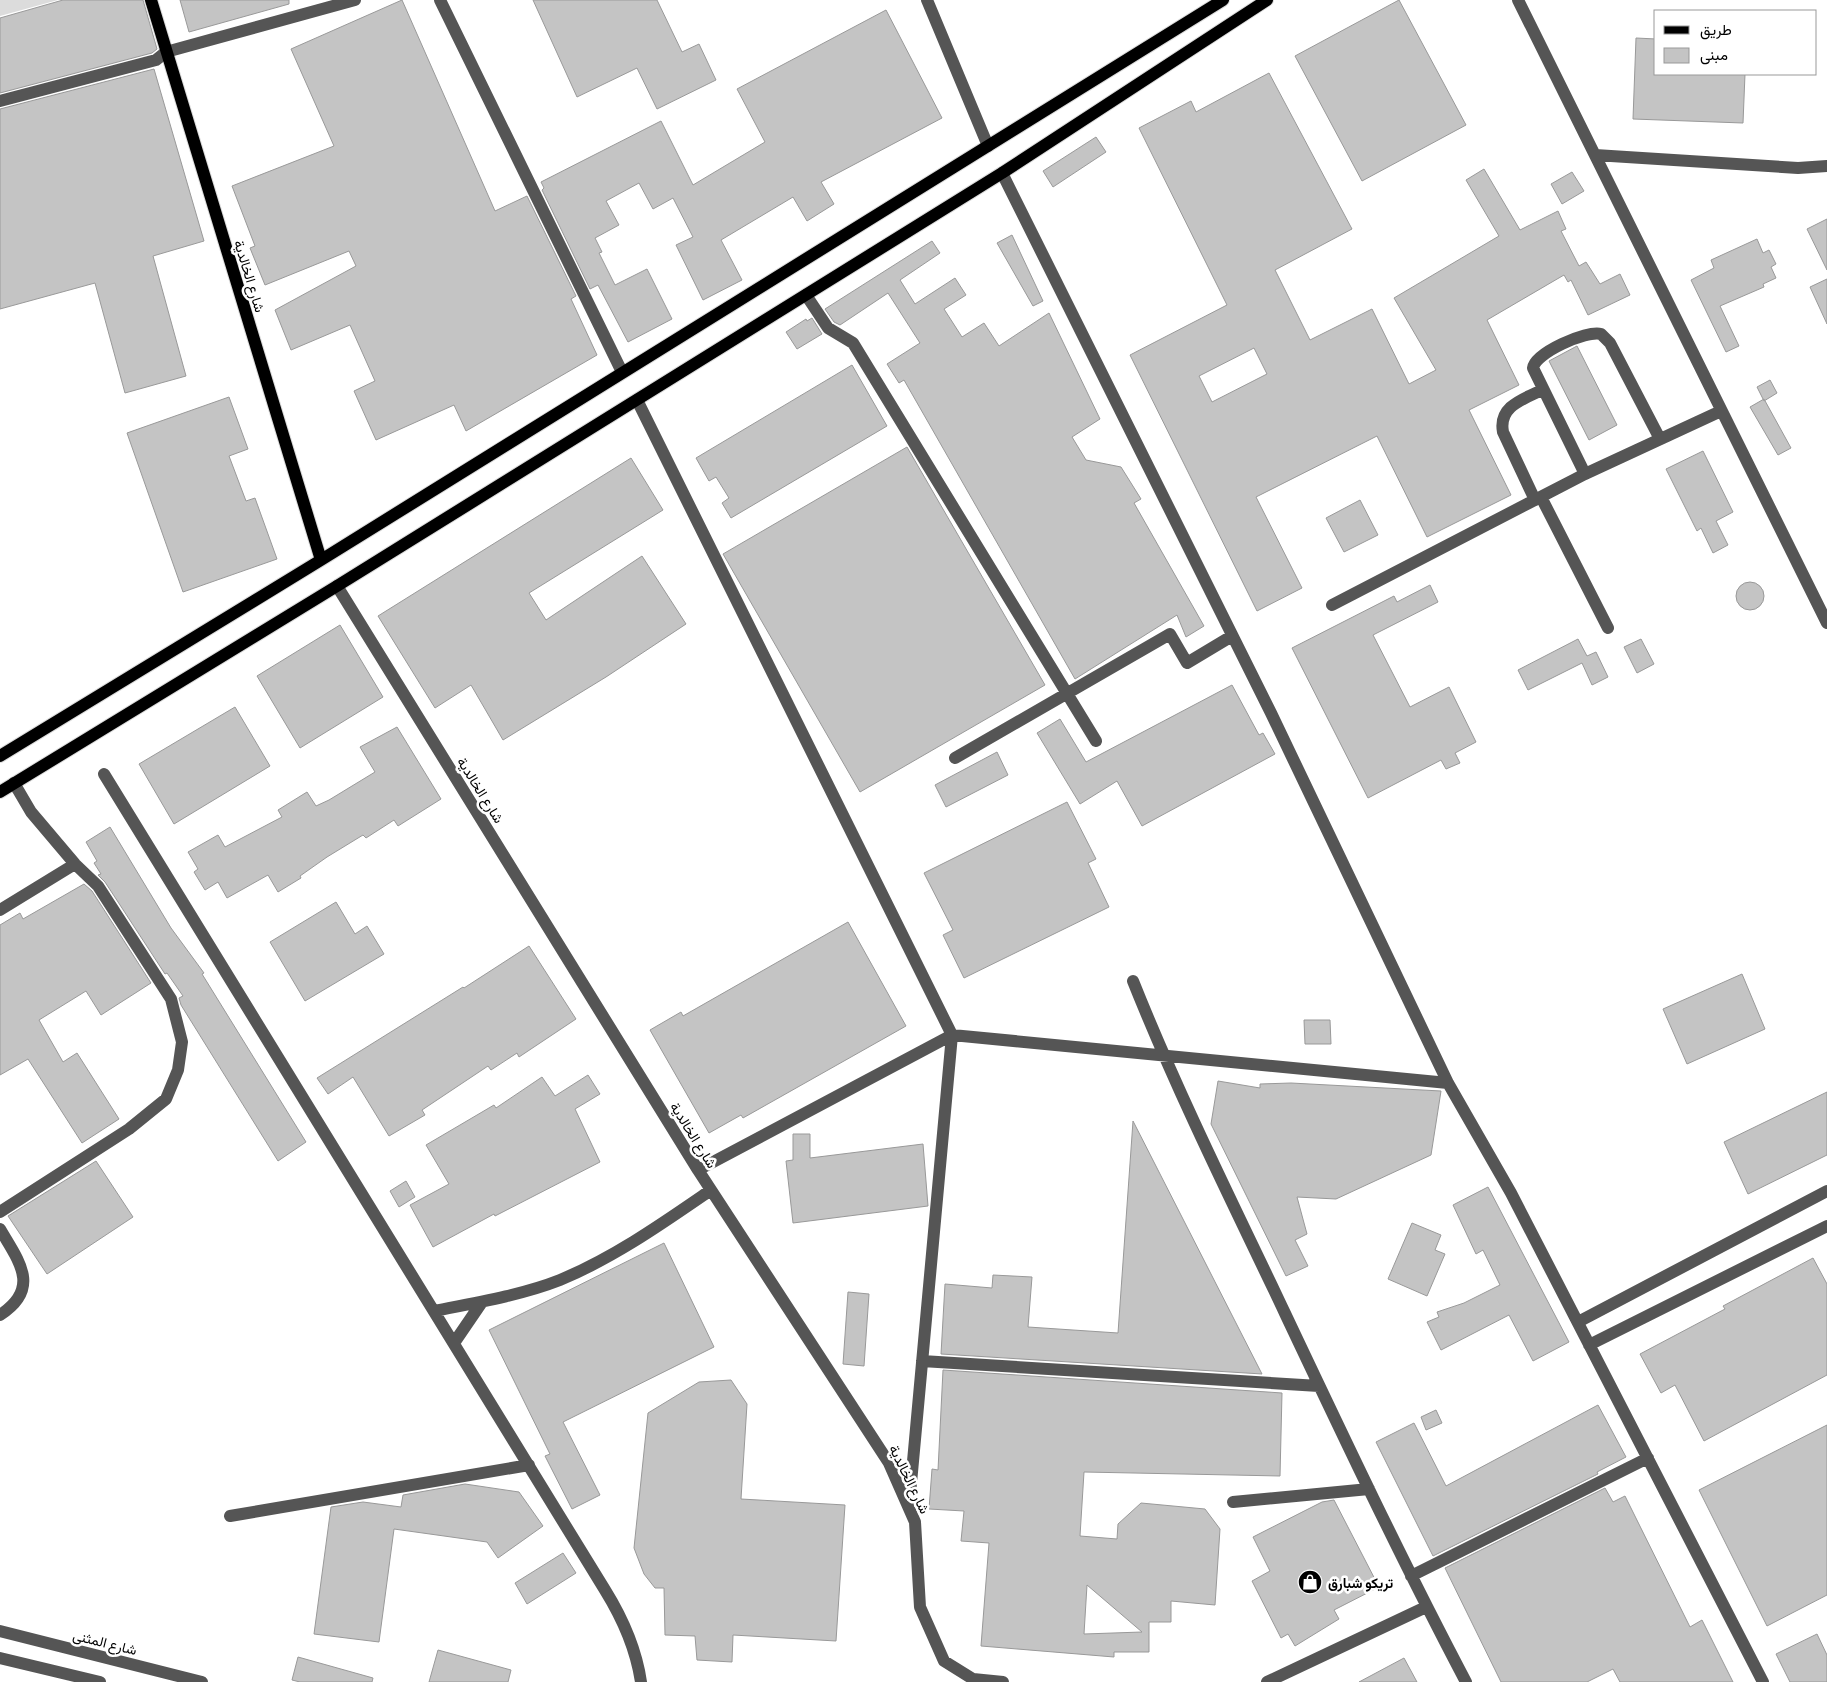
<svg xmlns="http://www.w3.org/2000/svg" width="1827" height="1682" font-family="Commissioner,Vazirmatn,sans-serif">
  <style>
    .green { fill: #dcdcdc }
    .building { fill: #c4c4c4; stroke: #999; fill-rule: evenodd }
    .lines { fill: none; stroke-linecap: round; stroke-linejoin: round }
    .major-casing { stroke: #dbdbdb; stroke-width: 14 }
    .minor { stroke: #555; stroke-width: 12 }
    .major { stroke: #000; stroke-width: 12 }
    .labels { text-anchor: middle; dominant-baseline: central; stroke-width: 5; stroke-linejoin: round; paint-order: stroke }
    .street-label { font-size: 14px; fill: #000; stroke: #fff }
    .poi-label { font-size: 14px; font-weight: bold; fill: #000; stroke: #fff; text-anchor: start }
  </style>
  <rect width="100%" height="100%" fill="#fff"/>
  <path class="green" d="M0,0H58L0,16Z"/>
  <path class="building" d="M63,0H143L157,49L152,53L0,93V18Z
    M180,0H289V4L189,32Z
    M402,0L495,211L527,196L576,296L571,299L597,355L466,431L454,405L376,440L354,391L375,381L350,325L291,350L275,310L356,266L349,251L265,285L250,248L255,246L232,186L334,146L291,49Z
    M533,0H657L682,52L699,44L716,80L657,109L637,68L577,97Z
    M1399,0L1466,125L1362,181L1295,56Z
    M886,10L942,118L821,182L834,204L807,221L793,197L721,240L742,280L703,300L676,245L693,237L673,198L653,209L639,183L606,201L619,225L595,238L602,252L599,253L615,285L647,269L672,319L628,342L598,285L590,289L542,190L544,188L541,182L661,121L693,185L765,142L737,89Z
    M1636,38L1656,39V74H1745L1743,123L1633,119Z
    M154,69L204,241L153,256L186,376L125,393L95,283L0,309V109Z
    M1269,73L1352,229L1275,270L1310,340L1372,309L1409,384L1436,370L1394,298L1499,236L1466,180L1484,169L1520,230L1558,211L1566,229L1561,231L1579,266L1586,262L1600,284L1620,274L1630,295L1588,315L1571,280L1568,282L1564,275L1487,320L1519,385L1469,410L1511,495L1427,537L1377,436L1256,497L1302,588L1257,611L1130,355L1227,305L1139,128L1191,101L1196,112ZM1254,348L1267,374L1212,402L1199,376Z
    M1096,137L1106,152L1053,187L1043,171Z
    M1572,172L1584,191L1562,204L1551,184Z
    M1827,219V270L1807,229Z
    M1012,235L1043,301L1033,306L997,243Z
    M1757,239L1763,253L1769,250L1776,264L1771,267L1776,278L1763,284L1764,287L1720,306L1739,346L1726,352L1691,280L1714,268L1711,260Z
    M932,241L940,253L900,280L915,304L955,278L966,295L944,309L962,337L984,323L999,346L1049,313L1100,419L1072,437L1086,460L1121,467L1141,499L1134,503L1204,626L1186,637L1177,615L1075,679L904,380L899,383L887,364L920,343L888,293L840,325L834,322L825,309Z
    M1827,279V324L1810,287Z
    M812,318L822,334L797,349L786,332L806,319L807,321Z
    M1577,346L1617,425L1589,440L1549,361Z
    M852,365L887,426L731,518L722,503L729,498L716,477L709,481L696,458Z
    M1770,380L1777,393L1764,401L1757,387Z
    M229,397L248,449L229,456L246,501L255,498L277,559L183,592L127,433Z
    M1764,399L1791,448L1778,455L1750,407Z
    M907,447L1045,685L860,792L723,554Z
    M1703,451L1733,512L1716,521L1728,545L1713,553L1701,528L1697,531L1666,469Z
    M631,458L663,510L529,593L546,620L642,556L686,624L606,677L503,740L471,685L435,708L378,616Z
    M1360,500L1378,535L1344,552L1326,518Z
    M1736 596a14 14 0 1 1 28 0a14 14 0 1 1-28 0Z
    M1430,585L1438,602L1373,635L1410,707L1449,687L1476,742L1455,753L1460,763L1446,769L1441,760L1368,798L1292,648L1394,596L1397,602Z
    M340,625L383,697L300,748L257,676Z
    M1578,639L1587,656L1596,652L1608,677L1592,685L1582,663L1528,690L1518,670Z
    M1641,639L1654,664L1637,673L1624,647Z
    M1232,685L1259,735L1263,733L1275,754L1142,826L1117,781L1080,804L1037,733L1060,719L1086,762Z
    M235,707L270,766L174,824L139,764Z
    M397,727L441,799L398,826L394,820L366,838L363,835L327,857L300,876L301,878L278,892L268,875L227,898L218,882L205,890L194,872L198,869L188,852L218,835L225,847L282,817L278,810L307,792L316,806L329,800L375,772L360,747Z
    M997,752L1008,775L946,807L935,785Z
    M1067,802L1096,859L1088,863L1109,907L964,978L943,935L953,930L924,873Z
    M110,827L171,928L204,973L202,974L306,1142L278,1161L181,1005L179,998L183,996L167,973L165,974L105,882L98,875L101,874L94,863L97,861L86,842Z
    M84,884L92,891L151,983L101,1015L86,991L39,1020L63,1062L77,1053L119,1119L82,1143L28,1059L0,1075V925L20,913L23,919Z
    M336,902L355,934L367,926L384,954L305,1001L270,942Z
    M848,922L906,1026L743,1118L741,1115L709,1133L650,1030L681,1012L683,1016Z
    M529,946L576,1019L519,1057L517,1053L491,1070L488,1066L422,1110L425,1115L389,1136L353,1077L328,1094L317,1078L463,987L464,988Z
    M1742,974L1765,1029L1687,1064L1663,1009Z
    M1304,1020H1330L1331,1044H1305Z
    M588,1075L600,1094L575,1109L600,1162L495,1216L494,1214L433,1247L410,1205L449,1184L426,1145L494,1105L496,1108L542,1077L555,1096Z
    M1218,1081L1260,1088V1084L1291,1083L1441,1091L1431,1155L1336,1199L1297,1197L1307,1234L1295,1240L1308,1266L1286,1276L1211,1124Z
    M1827,1092V1155L1748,1194L1724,1142Z
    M1133,1121L1262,1374L941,1354L945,1284L992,1288L993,1275L1032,1277L1028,1327L1118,1333Z
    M793,1134H810V1158L923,1144L928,1206L793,1223L786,1161L793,1160Z
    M96,1161L133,1217L47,1274L8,1216Z
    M406,1181L415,1197L399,1207L390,1191Z
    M1488,1187L1569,1342L1533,1361L1509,1315L1441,1350L1427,1322L1439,1317L1437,1312L1464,1303L1500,1285L1483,1250L1476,1254L1453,1205Z
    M1412,1223L1441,1235L1435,1250L1445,1254L1427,1296L1388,1279Z
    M664,1243L714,1347L563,1422L600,1495L572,1509L545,1456L550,1454L489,1330Z
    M1813,1258L1827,1284V1375L1704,1441L1675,1385L1661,1393L1640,1354L1725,1309L1723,1306Z
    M848,1292L869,1294L864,1366L843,1364Z
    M943,1370L1282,1393L1280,1476L1084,1472L1080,1536L1117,1539L1118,1524L1141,1503L1205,1509L1220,1529L1215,1605L1171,1601V1622H1149V1652H1114V1657L981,1646L989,1543L961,1541L964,1511L929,1509L932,1469L938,1470ZM1087,1585L1142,1632L1084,1634Z
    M731,1380L747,1404L741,1499L845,1505L836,1641L733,1635L732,1662L697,1660L695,1636L665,1635L664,1588H655L644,1574L634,1548L648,1413L699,1382Z
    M1598,1405L1626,1457L1597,1472L1598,1474L1433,1556L1376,1442L1414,1423L1446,1486Z
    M1436,1410L1442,1423L1426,1430L1421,1417Z
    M1827,1425V1595L1767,1626L1699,1490Z
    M465,1484L519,1492L543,1526L498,1558L487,1542L394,1529L379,1642L314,1634L331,1507L363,1502L401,1507L403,1495Z
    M1605,1488L1613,1502L1625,1496L1690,1627L1702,1620L1733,1682H1620L1613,1669L1587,1682H1501L1445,1568Z
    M1334,1500L1379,1587L1334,1610L1339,1619L1295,1646L1288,1634L1281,1638L1252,1581L1270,1571L1253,1537L1322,1502Z
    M563,1553L576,1573L527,1604L515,1583Z
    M1817,1634L1827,1655V1682H1790L1776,1654Z
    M438,1650L511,1670L508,1682H429Z
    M298,1657L373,1678L372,1682H300L292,1680Z
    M1404,1658L1417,1682H1359Z"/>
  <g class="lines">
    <g class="major-casing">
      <path id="major" d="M151,0L321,560
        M0,756L321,560L1223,0
        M0,792L337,586L1002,173L1267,0"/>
    </g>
    <path class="minor" d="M440,0L622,372
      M927,0L988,146
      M1518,0L1827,623
      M0,101L156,60L166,52L355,0
      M1595,155L1798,168L1827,166
      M1002,173L1271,713L1448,1083L1511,1193L1763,1682
      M806,295L828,328L853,343L1096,741
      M637,400L952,1035L909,1505
      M1585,474L1533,368C1535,353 1586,330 1601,334L1610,343L1660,439
      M1541,497L1608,628
      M1535,500L1503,432C1498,406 1524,399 1542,390
      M337,586L698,1170L889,1463L915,1522L920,1607L944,1661L973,1679L1003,1682
      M1332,605L1585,474L1721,411
      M955,758L1170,634L1187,663L1232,636
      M104,774L605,1590C623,1619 636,1648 641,1682
      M0,910L75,864
      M1133,981C1175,1086 1225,1188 1274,1290C1336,1421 1398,1553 1466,1682
      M698,1170L952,1035L1448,1083
      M0,1212L129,1129L166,1099L178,1070L182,1042L171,999L98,886L75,864L31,812L14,783
      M0,1229C18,1260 42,1288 0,1315
      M434,1311C475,1303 522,1295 560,1280C615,1257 663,1223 711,1190
      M1578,1322L1827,1191
      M454,1343L482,1302
      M1589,1345L1827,1226
      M922,1361L1319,1386
      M1233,1502L1369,1489
      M230,1516L529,1465
      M1411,1576L1648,1458
      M0,1631L202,1682
      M0,1658L100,1682
      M1267,1682L1426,1607"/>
    <use href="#major" class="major"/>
  </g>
  <defs>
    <g id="shop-disc" transform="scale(1.25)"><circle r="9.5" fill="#000" stroke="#fff"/><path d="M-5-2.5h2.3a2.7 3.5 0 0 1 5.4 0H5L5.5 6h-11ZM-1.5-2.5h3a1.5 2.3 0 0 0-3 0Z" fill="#fff"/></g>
  </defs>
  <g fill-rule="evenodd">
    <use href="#shop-disc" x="1310" y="1582"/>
  </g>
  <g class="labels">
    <g class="street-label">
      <text transform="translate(250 276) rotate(73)">شارع الخالدية</text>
      <text transform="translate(481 790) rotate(58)">شارع الخالدية</text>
      <text transform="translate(694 1135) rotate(58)">شارع الخالدية</text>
      <text transform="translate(910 1479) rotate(64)">شارع الخالدية</text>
      <text transform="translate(105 1642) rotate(14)">شارع المثنى</text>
    </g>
    <g class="poi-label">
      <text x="1328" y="1582">تريكو شبارق</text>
    </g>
  </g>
  <rect x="1654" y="10" width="162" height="65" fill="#ffffff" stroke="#999999"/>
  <rect x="1664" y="26" width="25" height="8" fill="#000000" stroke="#999999"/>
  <text x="1700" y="35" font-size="15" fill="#000000">طريق</text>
  <rect x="1664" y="48" width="25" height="15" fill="#c4c4c4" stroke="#999999"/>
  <text x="1700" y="60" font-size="15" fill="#000000">مبنى</text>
</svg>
